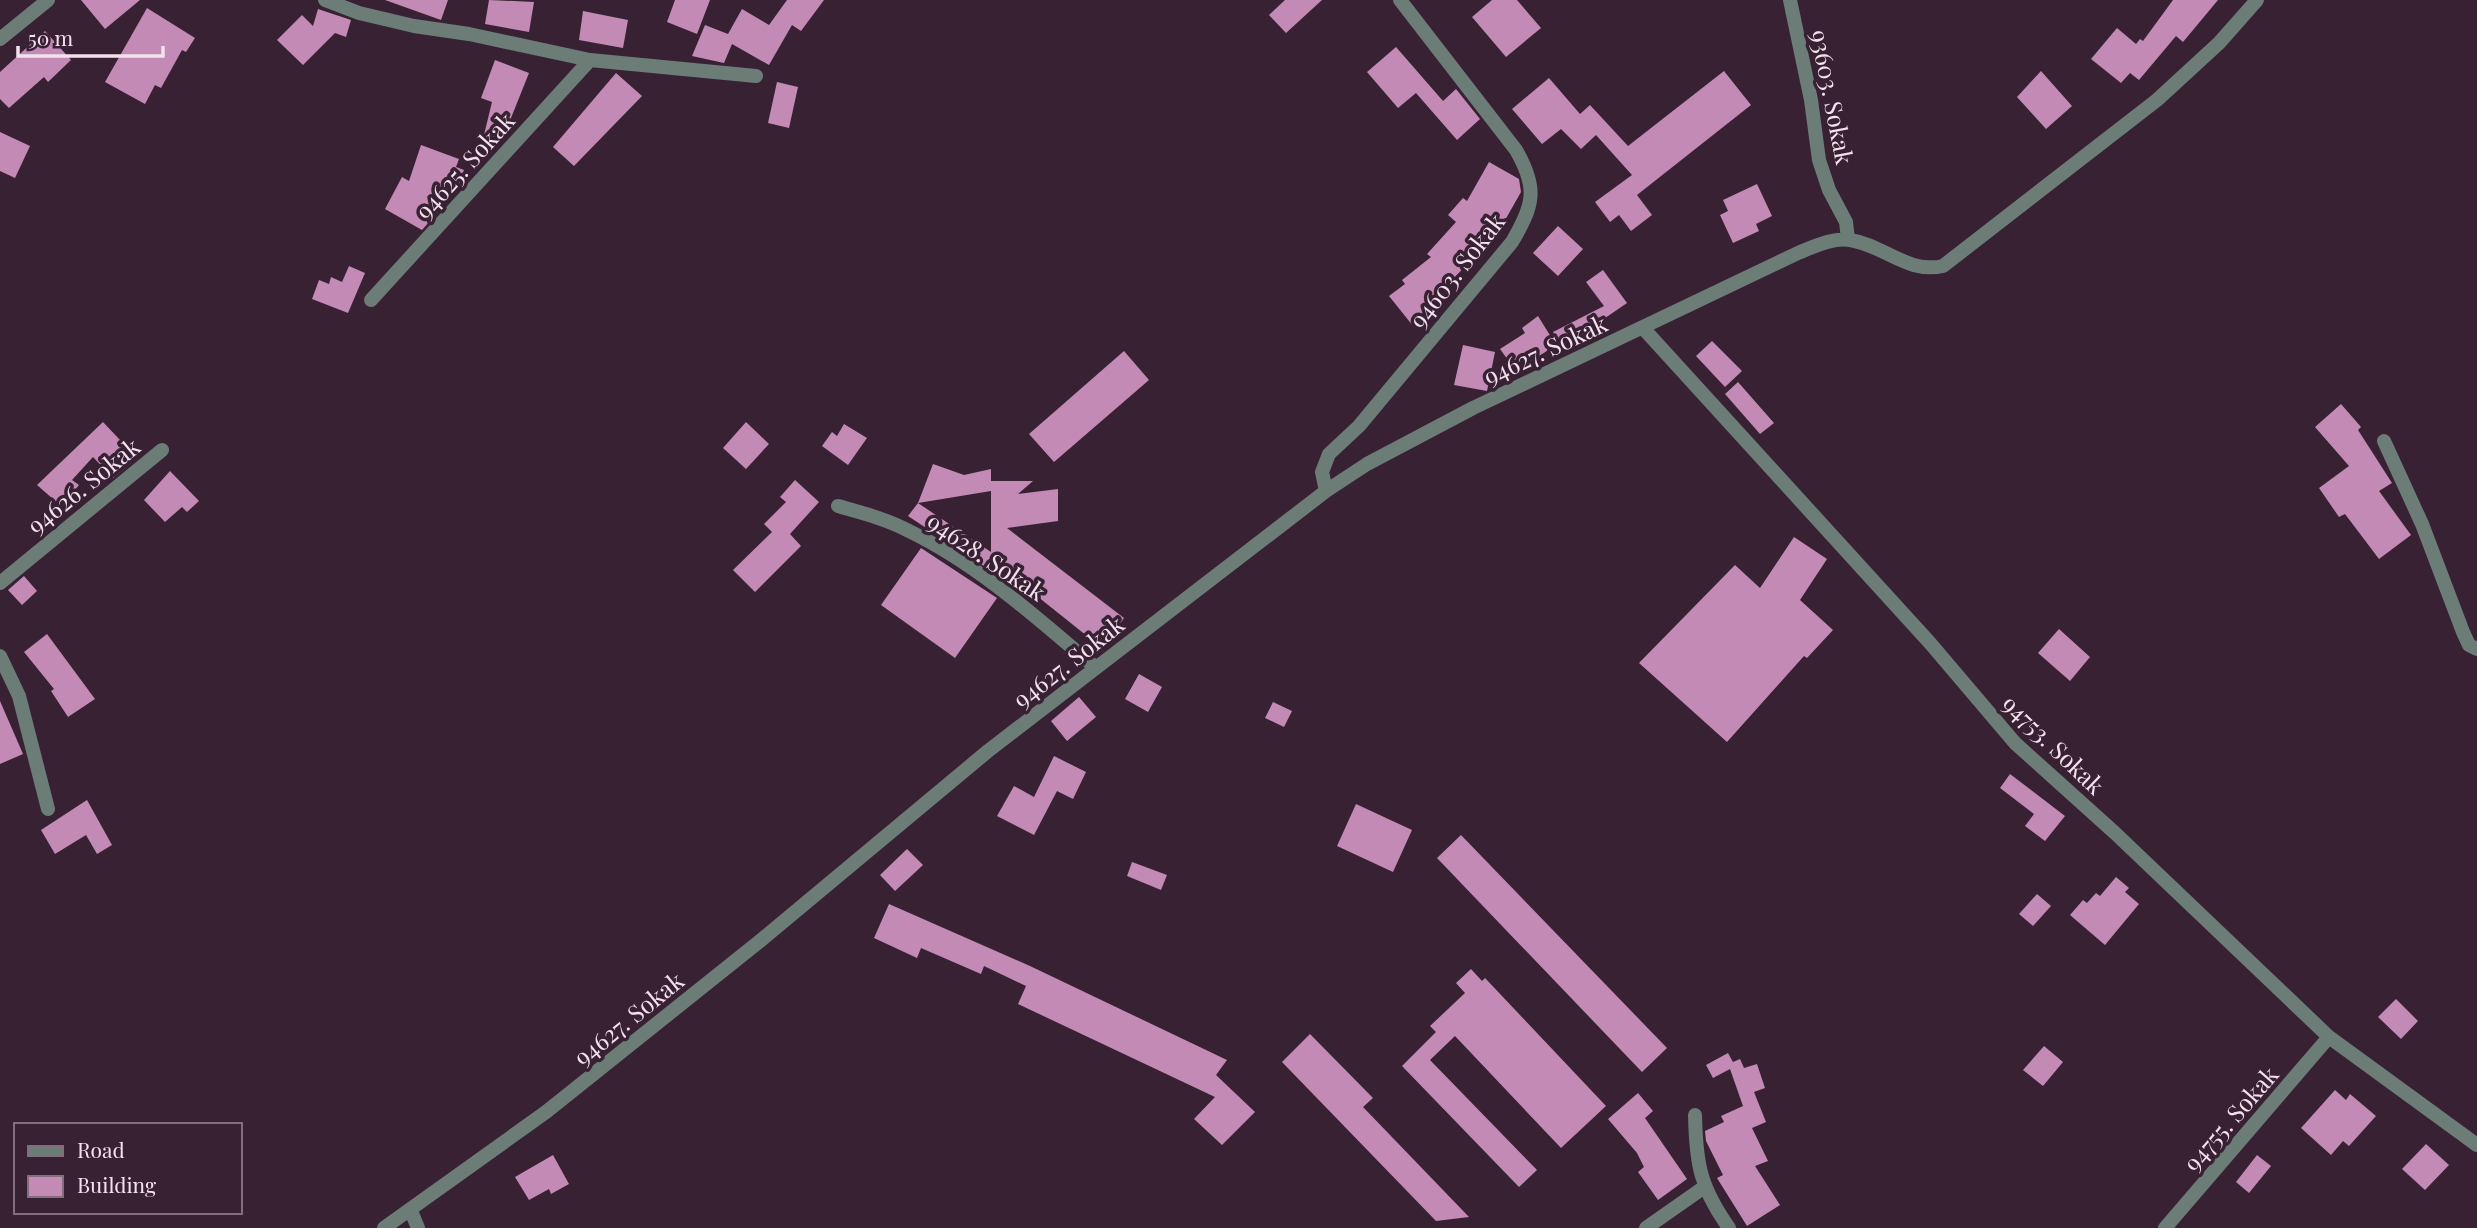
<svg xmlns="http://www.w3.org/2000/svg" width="2477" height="1228" font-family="'Playfair Display',serif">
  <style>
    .building { fill: #c38ab5; fill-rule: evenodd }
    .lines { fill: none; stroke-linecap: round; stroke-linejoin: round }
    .minor { stroke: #6c7c76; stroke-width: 14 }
    .tertiary { stroke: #6c7c76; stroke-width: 14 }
    .labels { text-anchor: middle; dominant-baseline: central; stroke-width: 7; stroke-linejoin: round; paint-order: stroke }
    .street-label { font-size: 24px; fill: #f3e2ee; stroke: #392134 }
  </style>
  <rect width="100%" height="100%" fill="#392134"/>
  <path class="building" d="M81,0H140L105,29Z
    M385,0H448L441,20Z
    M489,0L534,2L529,32L485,24Z
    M675,0H710L697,34L667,22Z
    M787,0H824L801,31L792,25L769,65L732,44L724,63L692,56L705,25L728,34L742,9L769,25Z
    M1285,0H1322L1286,33L1269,15Z
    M1492,0H1517L1541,28L1506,57L1472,17Z
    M2173,0H2218L2183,42L2176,36L2139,80L2130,73L2121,83L2091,59L2117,28L2136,44L2140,39L2143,41Z
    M147,8L195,38L186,52L182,50L161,88L155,85L145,104L105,82Z
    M318,9L351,20L346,37L335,33L303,65L277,40L302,15L313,26Z
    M583,11L628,20L623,48L579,40Z
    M45,31L71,60L48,82L44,77L9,108L0,99V72Z
    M1396,47L1443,101L1456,89L1480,119L1457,140L1416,93L1398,108L1367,72Z
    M495,60L529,73L501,143L483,139L492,102L481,98Z
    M1724,71L1751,105L1637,195L1652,215L1631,231L1619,215L1610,222L1595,202L1632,175L1596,135L1581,149L1561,129L1542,144L1512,109L1549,78L1580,114L1590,105L1628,146Z
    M2041,71L2072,106L2046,129L2017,97Z
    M616,73L642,96L574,166L553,147Z
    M777,82L798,87L789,128L768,123Z
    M0,132L30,146L15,178L0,171Z
    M421,145L459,159L456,167L464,170L458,189L452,187L438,212L422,230L385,209L402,177L409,181Z
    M1489,162L1519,179L1521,192L1504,222L1506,223L1437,296L1442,303L1413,326L1389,296L1405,284L1402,280L1431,257L1427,254L1456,222L1448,215L1463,198L1467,201Z
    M1757,184L1772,216L1756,224L1759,231L1733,243L1720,215L1728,211L1723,200Z
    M1558,226L1583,249L1558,276L1533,253Z
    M349,266L365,273L348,313L312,299L319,280L329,284L331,277L342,282Z
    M1603,270L1627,303L1592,327L1595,333L1562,350L1553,332L1604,306L1586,282Z
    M1538,316L1556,345L1516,371L1500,349L1525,333L1522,328Z
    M1712,341L1742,371L1725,387L1696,356Z
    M1463,345L1495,352L1487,391L1454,385Z
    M1124,351L1149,380L1054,462L1029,434Z
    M1738,382L1774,423L1760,434L1725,394Z
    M2341,404L2361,427L2358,430L2392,483L2379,491L2411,535L2379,559L2345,514L2339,517L2319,488L2349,466L2315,427Z
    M103,422L137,458L113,478L93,457L72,480L79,485L61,506L37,485Z
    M746,422L769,444L746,469L723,448Z
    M844,424L867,438L848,465L822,446L832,432L837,436Z
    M933,464L964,475L991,469V487V481H1033L1018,494L1058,489V521L1007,528L1124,618L1102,648L1012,576L1008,582L908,516L918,503ZM991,491V552L918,503Z
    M170,471L199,501L187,512L182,507L165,522L144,500Z
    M795,480L819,502L790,534L801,546L755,592L733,570L772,532L764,524L786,502L780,497Z
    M1794,537L1827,559L1800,600L1833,630L1807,658L1804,656L1727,742L1639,663L1735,565L1760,588Z
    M921,548L997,598L955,658L881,605Z
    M24,576L37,591L22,605L8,590Z
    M2059,629L2090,657L2070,681L2038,653Z
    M47,634L95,699L68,717L51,691L54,689L24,652Z
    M1139,674L1162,687L1148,712L1125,699Z
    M1079,697L1096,717L1067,741L1051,721Z
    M0,701L23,754L0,764Z
    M1273,702L1292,711L1284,727L1265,718Z
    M1054,756L1086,772L1073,799L1057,791L1034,835L997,816L1014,786L1034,797Z
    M2010,774L2065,816L2045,841L2025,826L2034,814L2000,788Z
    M87,800L112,845L97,854L86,835L55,854L41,830Z
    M1356,804L1412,830L1393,872L1337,846Z
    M1461,835L1667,1048L1642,1072L1437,858Z
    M907,849L923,865L895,891L880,875Z
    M1132,862L1167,875L1161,890L1127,876Z
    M2116,877L2129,888L2125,892L2139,904L2105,945L2070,915L2083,900L2087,903L2096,893L2100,896Z
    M2037,894L2051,906L2033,926L2019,914Z
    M889,904L1030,966L1227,1060L1216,1075L1255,1112L1222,1145L1194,1119L1215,1097L1018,1004L1026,986L984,966L981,974L921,948L917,958L874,938Z
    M1471,969L1482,981L1485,978L1606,1106L1561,1148L1455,1036L1430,1060L1537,1170L1519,1187L1402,1066L1436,1032L1430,1026L1465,993L1456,983Z
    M2396,999L2418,1021L2401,1039L2378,1017Z
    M1310,1034L1373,1098L1363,1107L1469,1217L1436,1221L1282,1062Z
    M2044,1046L2063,1062L2043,1086L2023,1070Z
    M1728,1053L1733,1062L1740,1059L1744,1068L1757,1064L1765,1088L1754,1092L1766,1122L1752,1128L1768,1161L1755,1166L1780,1205L1747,1226L1717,1178L1723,1175L1706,1141L1705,1131L1724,1122L1721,1116L1743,1106L1730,1069L1713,1078L1706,1065Z
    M2335,1090L2346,1100L2350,1094L2376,1116L2349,1146L2343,1141L2331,1155L2301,1128Z
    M1638,1093L1653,1111L1645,1118L1687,1179L1658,1200L1638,1172L1644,1167L1637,1153L1608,1119Z
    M2426,1144L2449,1165L2425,1190L2402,1169Z
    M553,1155L569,1184L551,1194L549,1189L529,1200L515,1177Z
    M2257,1155L2271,1166L2249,1193L2236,1182Z"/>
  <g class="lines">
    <path class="minor" d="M325,0L359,13L414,26L469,34L590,60L756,76
      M1790,0L1811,100L1819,160L1829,190L1846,222L1848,239
      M371,300L590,60
      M1643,328L1930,643L2015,743L2115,833L2329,1037L2477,1145
      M2384,441L2422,524L2463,632L2469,645L2477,649
      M1326,491L1322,472L1329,454L1359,426L1512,242C1534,205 1538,188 1516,150L1400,0
      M838,506C862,513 887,519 909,531C979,565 1038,619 1096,668
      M0,583L162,450
      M0,656L19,696L48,809
      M1695,1115C1696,1164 1700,1187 1729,1228
      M411,1211L418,1228
      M384,1228L546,1112L760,941L988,751L1326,491L1367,464L1473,408L1798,253C1813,247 1833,237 1850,240C1884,245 1907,274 1943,266L2157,100L2219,43L2257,0
      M1646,1228L1703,1188
      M2165,1228L2329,1037"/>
    <path class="tertiary" d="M0,39L48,0"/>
  </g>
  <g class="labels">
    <g class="street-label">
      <text transform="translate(1833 97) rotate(79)">93603. Sokak</text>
      <text transform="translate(464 165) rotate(-48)">94625. Sokak</text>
      <text transform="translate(1456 270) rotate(-52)">94603. Sokak</text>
      <text transform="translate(1545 349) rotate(-25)">94627. Sokak</text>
      <text transform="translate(83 485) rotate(-39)">94626. Sokak</text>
      <text transform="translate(987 556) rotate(34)">94628. Sokak</text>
      <text transform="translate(1068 661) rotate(-38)">94627. Sokak</text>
      <text transform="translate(2054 744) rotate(44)">94753. Sokak</text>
      <text transform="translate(628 1018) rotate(-39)">94627. Sokak</text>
      <text transform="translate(2230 1118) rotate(-49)">94755. Sokak</text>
    </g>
  </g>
  <rect x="14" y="1123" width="228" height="91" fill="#392134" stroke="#836e7e" stroke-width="2"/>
  <rect x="28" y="1146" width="35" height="10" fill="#6c7c76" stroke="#836e7e" stroke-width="2"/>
  <text x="77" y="1158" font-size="21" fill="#f3e2ee">Road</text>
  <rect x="28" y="1176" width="35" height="21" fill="#c38ab5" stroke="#836e7e" stroke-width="2"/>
  <text x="77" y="1193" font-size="21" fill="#f3e2ee">Building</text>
  <path d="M18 46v10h145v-10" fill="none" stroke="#f3e2ee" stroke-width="3.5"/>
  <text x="28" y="46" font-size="21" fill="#f3e2ee" stroke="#392134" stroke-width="5" paint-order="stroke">50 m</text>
</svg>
